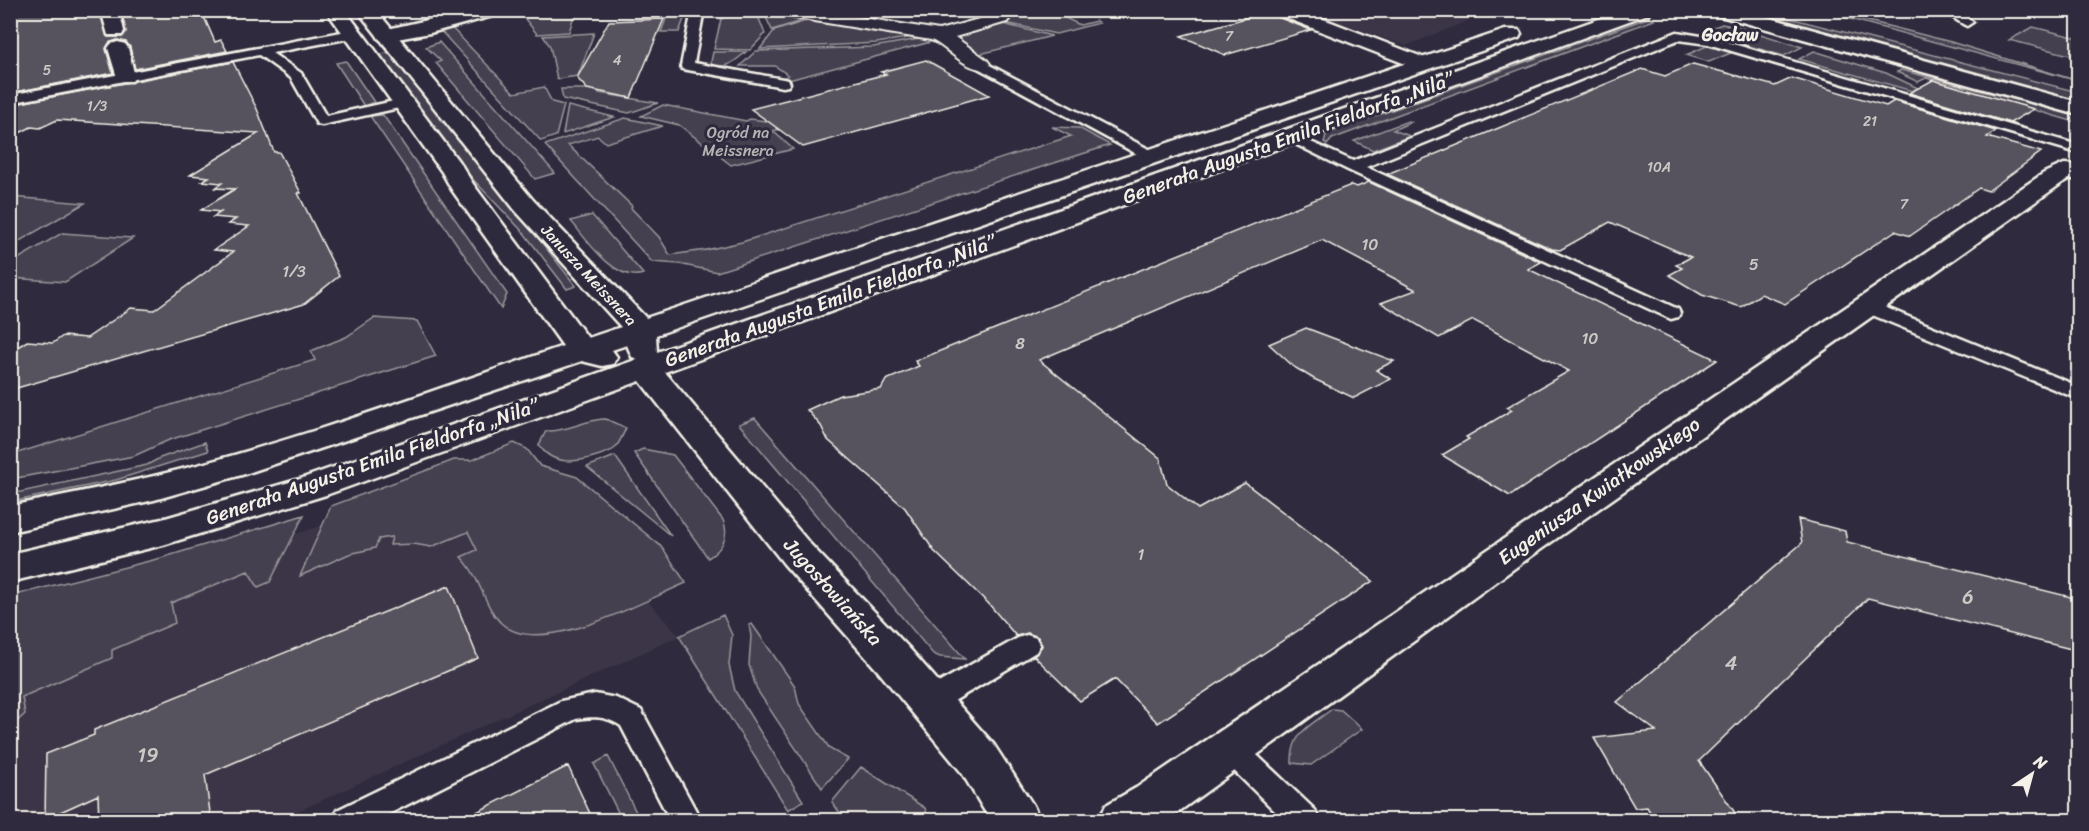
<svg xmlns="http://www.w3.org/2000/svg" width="2089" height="831" font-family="Sriracha,sans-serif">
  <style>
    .built { fill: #3b3647 }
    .green { fill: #454050; stroke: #9c989c; stroke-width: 1.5 }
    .building { fill: #56525f; stroke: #f4f1e8; stroke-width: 1.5 }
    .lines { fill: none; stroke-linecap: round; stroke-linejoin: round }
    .service-casing { stroke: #f4f1e8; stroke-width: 5 }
    .pedestrian-casing { stroke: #f4f1e8; stroke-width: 4 }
    .minor-casing { stroke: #f4f1e8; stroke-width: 5 }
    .tertiary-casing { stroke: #f4f1e8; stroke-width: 5 }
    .service { fill: #2f2a3d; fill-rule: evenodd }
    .pedestrian { fill: #2f2a3d; fill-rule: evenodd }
    .minor { fill: #2f2a3d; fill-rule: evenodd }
    .tertiary { fill: #2f2a3d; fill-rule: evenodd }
    .labels { text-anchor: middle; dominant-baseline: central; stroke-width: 6; stroke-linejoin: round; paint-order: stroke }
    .far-number-label { font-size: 14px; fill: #ccc9c6 }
    .far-park-label { font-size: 16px; fill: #b7b3b3; stroke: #2f2a3d }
    .number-label { font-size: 16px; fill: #ccc9c6 }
    .far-street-label { font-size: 16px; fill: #f4f1e8; stroke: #2f2a3d }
    .far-quarter-label { font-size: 18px; font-weight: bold; fill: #f4f1e8; stroke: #2f2a3d }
    .street-label { font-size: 20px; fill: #f4f1e8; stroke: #2f2a3d }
    .near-number-label { font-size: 20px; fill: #ccc9c6 }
  </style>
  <rect width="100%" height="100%" fill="#2f2a3d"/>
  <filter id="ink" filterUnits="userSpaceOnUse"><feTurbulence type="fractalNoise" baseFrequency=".0167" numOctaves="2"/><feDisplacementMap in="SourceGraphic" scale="12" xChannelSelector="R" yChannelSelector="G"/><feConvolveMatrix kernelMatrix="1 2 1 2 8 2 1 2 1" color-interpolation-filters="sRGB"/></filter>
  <g filter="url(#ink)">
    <path class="built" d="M1309,11H1492L1406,46Z
      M575,481L647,600L679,636L279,820H11V630L347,517Z"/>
    <path class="green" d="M1071,10L1077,13L1063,17L1080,25L1096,21L1099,23L1056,34L1001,22L1003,19L1039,11Z
      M669,11H687L679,32H661Z
      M726,11H756L765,34L750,50L714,49L721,19L732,14Z
      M763,11H765L811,18L772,30Z
      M1762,11L2078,92V104L1769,19L1756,13Z
      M1821,11H1829L1951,42L2078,81Z
      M575,12L569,32L537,34L521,14Z
      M1650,17L1654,20L1332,139L1327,145L1324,142L1326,135L1331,132Z
      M815,18L924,35L877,43L760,49L774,31Z
      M999,23L1052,36L972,56L954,41L956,34Z
      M1722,24L1738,27L1802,47L1784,56L1707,34L1704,31Z
      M449,25L514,93L544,87L552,102L564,105L556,136L541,141L438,28Z
      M2033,27L2078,38V57L2009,40Z
      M594,33L578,76L557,79L550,46L543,36Z
      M931,37L938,40L785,81L780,80L788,75L775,66H740L756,51L873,47Z
      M439,42L555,173L535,179L436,63L441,61L426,47Z
      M1709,45L1733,52L1709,62L1686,55Z
      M1814,51L1886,73L1918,88L1912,91L1799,59Z
      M391,52L576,286L567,289L524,233L467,173L376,55Z
      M713,52H746C733,63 727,68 710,67Z
      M346,61L374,102L364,106L336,63Z
      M1901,70L2078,116V123L1926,78L1918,82L1897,72Z
      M561,89H593L599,93L658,103L629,113L563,99Z
      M663,105L746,121L750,119L766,121L787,116L798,124L773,131L793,149L731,165L679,125L641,116Z
      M568,106L614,117L563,134Z
      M383,115L507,294L501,309L370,116Z
      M625,118L663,126L606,143L598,136L568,145L632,206L631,208L659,237L670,255L706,250L742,242L1071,136L1052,127L1079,128L1110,145L717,272L679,264L652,262L545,145Z
      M1408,121L1411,122L1393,130L1410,136L1373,150L1354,141Z
      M10,197H11L85,203L11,246Z
      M592,215L643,274C615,283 586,239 571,221Z
      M62,233L133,238L65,282L11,278V263Z
      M374,318L417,321L436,356L169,440L134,456L11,479V455L315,360L311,351L346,337Z
      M755,418L965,659L940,657L933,654L739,424Z
      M606,419L626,428C623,434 619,445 614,449C610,452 604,453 600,455C579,462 553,467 539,445L546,431C568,432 585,419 606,419Z
      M205,442L208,451L116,480L11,502V494L147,465L160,458Z
      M514,443L527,449L540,466L577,477L662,547L686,583C645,600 540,660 501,623C484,607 481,577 461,557L477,550L468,532L431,547L414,544L390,545L392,537L379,539L375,548L349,554L300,576L331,506L454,460H472Z
      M643,449L673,455L723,520C730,536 722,549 708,558L634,453Z
      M615,456L671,536L587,467Z
      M304,515L270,582L258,587L248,571L171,603L175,623L112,650V658L22,697L25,714L11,727V596L161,558Z
      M723,615L732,635L729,665L735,691L803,801L788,810L679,636Z
      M752,624L795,686L799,704L830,749L848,759L822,788L757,690L749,665L751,636L749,625Z
      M1332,709L1341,710L1362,729L1311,765L1292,763C1291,732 1310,726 1332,709Z
      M608,756L640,820H622L594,764Z
      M861,767L925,808L929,820H845L832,802Z"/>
    <path class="building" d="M10,10H99L108,37H122L126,32L121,10H201L215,42L221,40L227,51L135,69L130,47L126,42L117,40L109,43L106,49L113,73L10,93Z
      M1271,11L1275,16L1311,30L1225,55L1181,36Z
      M664,19L631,98L587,89L577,78L609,21Z
      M926,60L989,95L803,147L751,109L886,74L881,72Z
      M233,62L257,109L274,152H279L301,193H298L339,276L304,304L10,390V352L27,341L53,343L63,336L87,338L131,308L154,310L233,252L214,250L249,226L228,224L236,219L213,217L221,212L201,210L235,189L215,188L222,183L202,181L209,177L190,175L259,133L57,120L40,128L31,127L10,138V105Z
      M1693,64L1775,86L1792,78L1886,106L1894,101L1996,131L1987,137L2041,152L1988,191L1979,188L1910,236L1895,231L1785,304L1761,294L1741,307L1702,295L1669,275L1682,268L1676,265L1691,257L1610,222L1560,250L1552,249L1387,174L1642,69L1665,76Z
      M1933,80L2034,109L2010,123L1909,93Z
      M1369,182L1541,262L1528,269L1717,360L1510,496L1442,455L1469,439L1466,437L1512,410L1507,407L1569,371L1473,320L1439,338L1381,303L1416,290L1322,240L1039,360L1160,458L1167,484L1198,509L1245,483L1373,581L1158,723L1115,679L1080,701L1034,656L1042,646L1038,637L1028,633L1016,636L988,603L934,551L905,508L828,440L821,426L807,410L840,395L881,389L886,380L919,366L915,361L1351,185L1357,187Z
      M1306,328L1394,361L1376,370L1391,379L1354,398L1314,379L1294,367L1269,344Z
      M1798,519L1845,531L1847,542L2079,599V651L1868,598L1699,761L1740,820H1655L1647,807L1635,808L1594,738L1656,731L1617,702L1802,543Z
      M449,586L478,658L205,775L211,820H99L98,795L45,819L46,754L94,735V730Z
      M568,766L593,820H461Z"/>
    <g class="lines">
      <g class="service-casing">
        <path id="service" d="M692,10H704L694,63L783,79L788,80L790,83L788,86L783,87L682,69L681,66Z
          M1941,10H1955L1973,22L1967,26L1963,24Z
          M352,30L356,31V37L272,53L301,73L326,116L403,99L408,100L410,103L408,106L322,125L317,124L291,78L259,55L10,103V95Z
          M1677,32L1713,38L2078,145V153L1708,44L1678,40L1366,167L1678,309L1680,313L1678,317L1671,319L1348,170L1281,137L1288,133L1293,134L1353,161Z
          M980,60L1158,154L1160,157L1158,160H1148L976,67L974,64Z
          M1867,300L2078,386V399L1860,310L1858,306L1860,302Z
          M1027,635L1036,638L1040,645L1036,652L939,710L929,713L919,710L915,702L919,694L1018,638Z
          M595,694L616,698L641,710L701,820H670L621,726C606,716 594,716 576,719L377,820H333L337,810L561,701Z
          M1230,736L1240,739L1315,810L1319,820H1284L1220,757L1216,748L1220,739Z"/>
      </g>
      <g class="pedestrian-casing">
        <path id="pedestrian" d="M770,10H814L939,30L1001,13L1007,14L1010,18L1007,22L955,37L987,60L990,64L987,68C967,73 948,47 931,40L778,15Z"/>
      </g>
      <g class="minor-casing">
        <path id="minor" d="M101,10H119L124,31L122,35H108Z
          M471,10H503L500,14L430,33L386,41L379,39L377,35L379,31Z
          M1273,10H1300L1430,60L1433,64L1430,68H1416L1276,14Z
          M118,42L125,44L128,48L135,77L132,81H118L108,48L111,44Z
          M2064,164L2078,165V179H2069L2062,183L1530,557L1170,818L1165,820H1099L1106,805L1136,788L2044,173Z"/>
      </g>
      <g class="tertiary-casing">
        <path id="tertiary" d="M326,10H345L462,166L473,184L588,338L621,327L515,210L357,10H376L533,200L646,318L1505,30H1519L1521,34L1519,38L656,335L657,352L1624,10H1651L1648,14L665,372L810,544L908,647L994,745L1033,805L1040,820H990L962,773L878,671L784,564L640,381L326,495L163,545L10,582V554L162,519L300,479L638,359L632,357L627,345L612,350L617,357L613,364L602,366L582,361L245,474L154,500L10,532V506C58,496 106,487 154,476C293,443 428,392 563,346L452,190L442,172Z
          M1710,10H1741L2078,102V115L1713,14Z"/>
      </g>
      <use href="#service" class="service"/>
      <use href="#pedestrian" class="pedestrian"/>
      <use href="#minor" class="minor"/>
      <use href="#tertiary" class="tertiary"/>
    </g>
  </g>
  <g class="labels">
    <g class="far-number-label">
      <text x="1229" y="36">7</text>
      <text x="617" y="60">4</text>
      <text x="47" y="70">5</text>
      <text x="97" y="106">1/3</text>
      <text x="1870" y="121">21</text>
      <text x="1659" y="167">10A</text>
      <text x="1904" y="204">7</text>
    </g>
    <g class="far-park-label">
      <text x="738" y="132">Ogród na<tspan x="738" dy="18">Meissnera</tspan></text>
    </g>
    <g class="number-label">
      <text x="1370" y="244">10</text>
      <text x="1754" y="264">5</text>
      <text x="294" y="271">1/3</text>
      <text x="1590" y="338">10</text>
      <text x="1020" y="343">8</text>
      <text x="1141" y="554">1</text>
    </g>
    <g class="far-street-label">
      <text transform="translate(589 275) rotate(47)">Janusza Meissnera</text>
    </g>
    <g class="far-quarter-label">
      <text x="1730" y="35">Gocław</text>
    </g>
    <g class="street-label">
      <text transform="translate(1288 138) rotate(-20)">Generała Augusta Emila Fieldorfa „Nila”</text>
      <text transform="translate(830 301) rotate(-20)">Generała Augusta Emila Fieldorfa „Nila”</text>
      <text transform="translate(372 462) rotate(-19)">Generała Augusta Emila Fieldorfa „Nila”</text>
      <text transform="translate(1599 491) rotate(-35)">Eugeniusza Kwiatkowskiego</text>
      <text transform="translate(833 592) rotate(48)">Jugosłowiańska</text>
    </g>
    <g class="near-number-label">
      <text x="1968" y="597">6</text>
      <text x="1731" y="663">4</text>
      <text x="148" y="755">19</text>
    </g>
  </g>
  <rect width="2089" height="831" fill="none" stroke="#2f2a3d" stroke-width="36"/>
  <rect x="18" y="18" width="2053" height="795" fill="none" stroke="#f4f1e8" stroke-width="2" filter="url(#ink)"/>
  <g transform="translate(2032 774) rotate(36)" stroke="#2f2a3d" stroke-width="4.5" paint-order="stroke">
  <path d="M0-4.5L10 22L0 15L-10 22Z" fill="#f4f1e8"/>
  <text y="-9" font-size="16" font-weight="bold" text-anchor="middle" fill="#f4f1e8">N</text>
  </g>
</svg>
